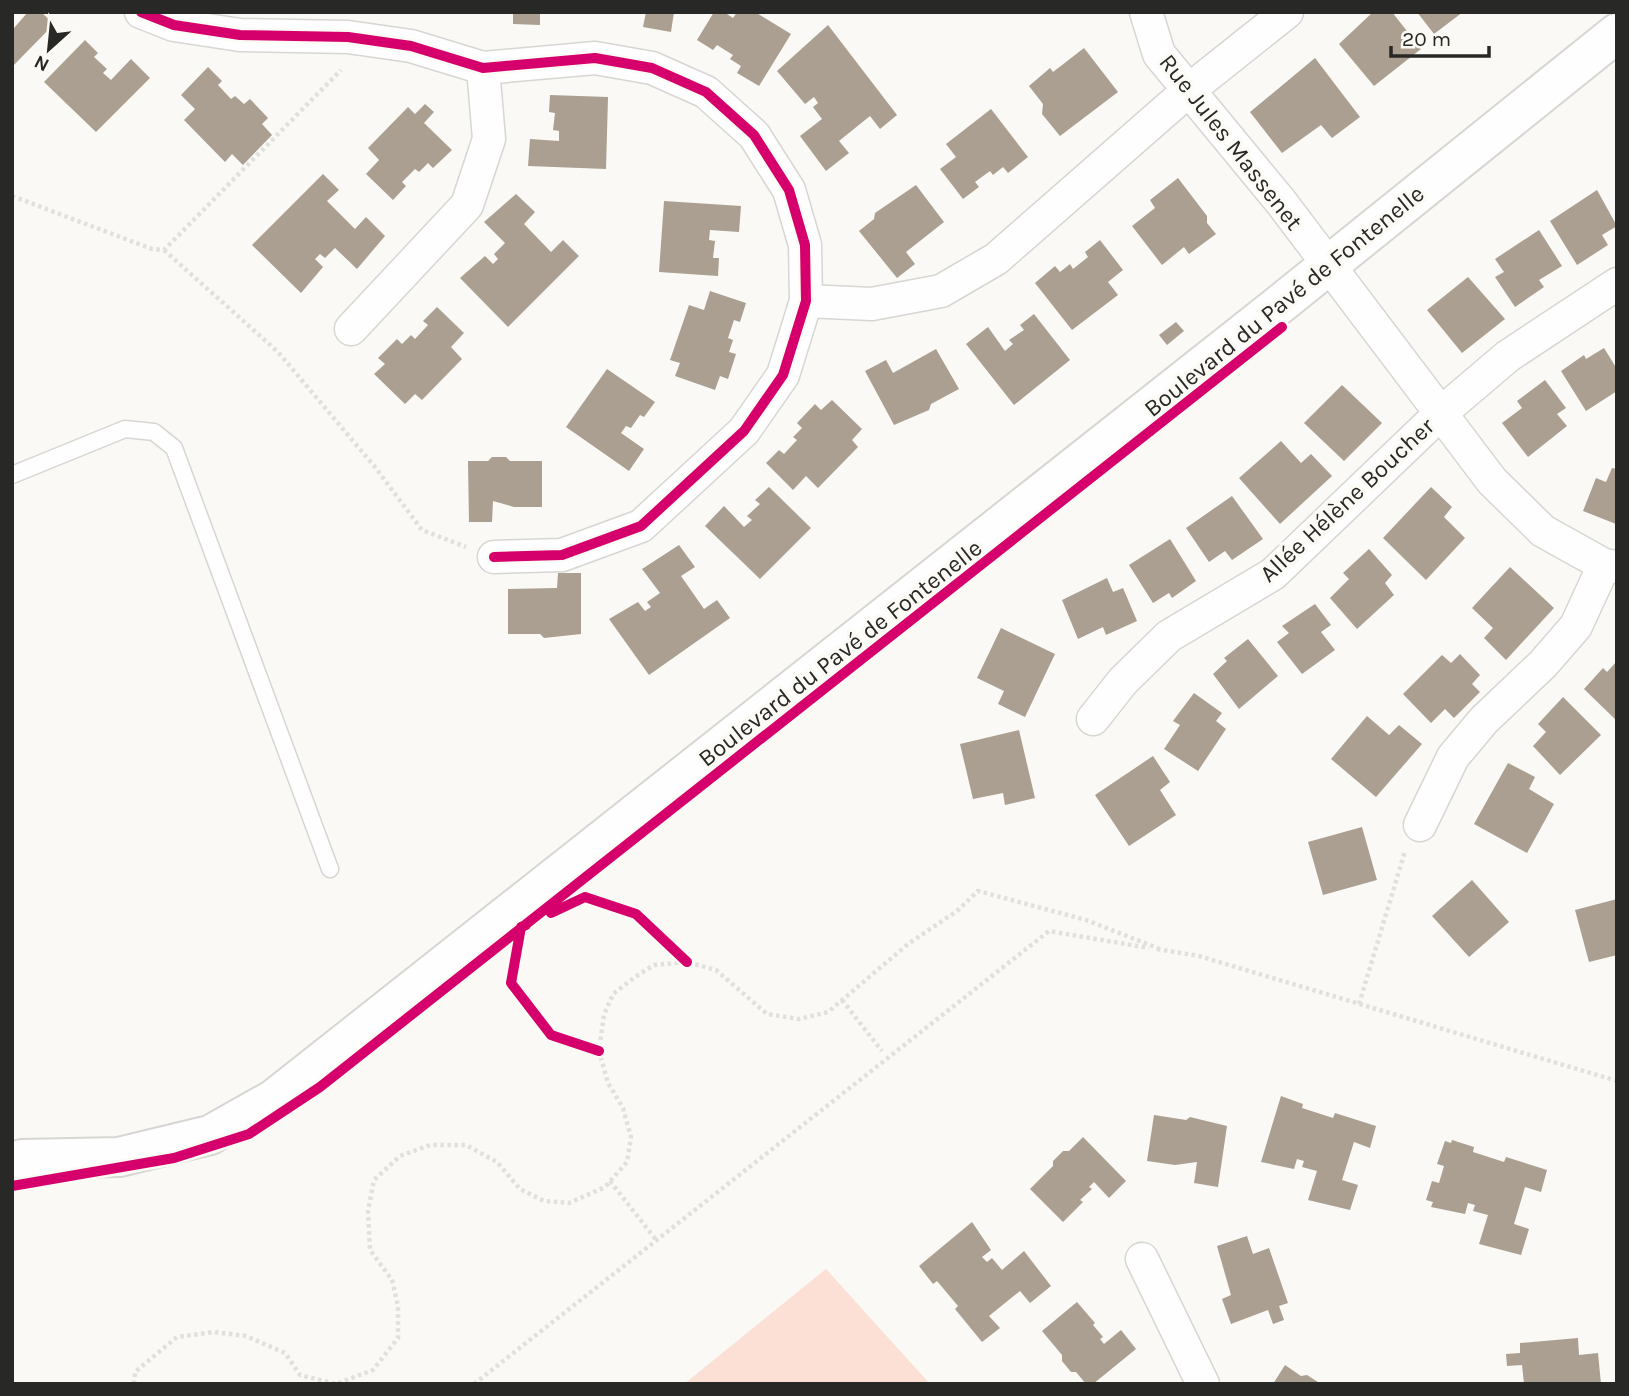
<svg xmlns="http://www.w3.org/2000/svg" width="1629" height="1396" font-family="Karla,sans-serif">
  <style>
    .green { fill: #fcdfd5 }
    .building { fill: #aa9f90 }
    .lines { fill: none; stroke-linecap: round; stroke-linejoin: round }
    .lane-casing { stroke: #d7d6d3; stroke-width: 19 }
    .street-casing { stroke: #d7d6d3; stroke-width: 35 }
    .secondary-casing { stroke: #d7d6d3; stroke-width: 42 }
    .path { stroke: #e0e0df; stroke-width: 4.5; stroke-dasharray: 3.5 3.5; stroke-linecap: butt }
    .lane { stroke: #fefefe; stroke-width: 16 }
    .street { stroke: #fefefe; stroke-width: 32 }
    .secondary { stroke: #fefefe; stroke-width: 38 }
    .cycleway-casing { stroke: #fbfaf4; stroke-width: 15 }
    .cycleway { stroke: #d6006c; stroke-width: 10 }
    .labels { text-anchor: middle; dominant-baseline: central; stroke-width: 7; stroke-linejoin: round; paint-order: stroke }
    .street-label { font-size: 24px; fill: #282826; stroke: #fbfaf4 }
  </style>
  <rect width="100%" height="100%" fill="#faf9f5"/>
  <path class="green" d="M826,1269L930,1384H684Z"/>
  <path class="building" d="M28,12H41L54,24L12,67V26L14,28Z
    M513,12H540V25L513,24Z
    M646,12H674L671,32L643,27Z
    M714,12H724L733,18L737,12H755L791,34L759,86L737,73L741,66L730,59L733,55L717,45L713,50L697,40Z
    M1373,12H1392L1421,49L1374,86L1339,44Z
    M1417,12H1463L1434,34Z
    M828,25L897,115L880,129L870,116L839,141L849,153L826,171L800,136L822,119L813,107L818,103L814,97L805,104L777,71Z
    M85,40L98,53L94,57L107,69L103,73L111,80L131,59L150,78L96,132L44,82Z
    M1084,48L1118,92L1060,136L1042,114L1043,104L1029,86L1050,68L1053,72Z
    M1315,58L1360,117L1332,138L1321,125L1282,153L1250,112Z
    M208,67L222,81L218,85L231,99L235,96L244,104L250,99L268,118L262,124L272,135L243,165L232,154L225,162L184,120L195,109L181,95Z
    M550,95L608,97L606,169L528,166L530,139L559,141V131L553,130L555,113L549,112Z
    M425,104L434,112L424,123L452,150L433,168L428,163L419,172L415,169L402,182L406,186L393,200L366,174L379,160L368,148L408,107L415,114Z
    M991,109L1028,157L1008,173L1003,167L993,175L990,171L975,182L979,187L963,199L940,169L956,157L946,144Z
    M323,174L339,190L327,201L355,229L366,217L385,236L357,269L335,248L325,258L320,254L315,259L323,267L301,293L252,245Z
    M1178,178L1207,216V223L1216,234L1189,254L1184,247L1162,265L1132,226L1155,208L1150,200Z
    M916,185L944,222L906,252L915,264L897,278L859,231L874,219L875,213Z
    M1597,190L1617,226L1602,235L1608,245L1577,265L1550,221Z
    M516,194L535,212L524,224L551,252L563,240L579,256L508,327L460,278L485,256L493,264L498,259L494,254L505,243L484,222Z
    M664,201L741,206L739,232L710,230L709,240L715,241L713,258H719L718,276L659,272Z
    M1539,230L1562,266L1539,280L1544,287L1515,307L1495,277L1504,272L1495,259Z
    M1100,240L1123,270L1108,282L1118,295L1072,330L1035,283L1055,266L1060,272L1070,264L1073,269L1088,257L1085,252Z
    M1468,277L1505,319L1462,353L1427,310Z
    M710,291L746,303L740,322L734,320L728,338L733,340L729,352L736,354L728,379L720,376L715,390L675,376L680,363L670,360L689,305L704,310Z
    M437,307L464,333L451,347L462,359L422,400L415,394L405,404L374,374L385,364L378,358L397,339L402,344L411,335L415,339L428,325L423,321Z
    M1034,314L1070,360L1014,405L966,344L988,327L1005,351L1013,344L1009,340L1024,330L1020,325Z
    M1176,322L1184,331L1167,345L1159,335Z
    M1604,348L1617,369V391L1586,411L1561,371L1584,355L1586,359Z
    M936,349L959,389L931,404L929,410L894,425L865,371L886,360L893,373Z
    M607,369L655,402L644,417L640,415L631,428L626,426L621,433L644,449L629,471L566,427Z
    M1545,380L1566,408L1557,414L1567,426L1528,457L1502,423L1522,408L1517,401Z
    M1342,385L1382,423L1344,461L1304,423Z
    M832,400L862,429L852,440L858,447L818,488L806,476L793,490L766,463L779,450L784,454L797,440L793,437L802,428L797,423L815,404L821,410Z
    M1281,441L1301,463L1311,454L1332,476L1280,524L1239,478Z
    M492,457H506L510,461H542V507H514L493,501L492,522H469L468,461H488Z
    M1612,468L1617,469L1616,524L1583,511L1596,478L1606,482Z
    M769,487L811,528L760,579L705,526L724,506L744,527L752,520L747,516L760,504L755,500Z
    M1431,487L1452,507L1444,517L1465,538L1426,580L1383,538Z
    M1232,496L1263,539L1232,560L1225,551L1209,562L1186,528Z
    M1170,539L1196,581L1172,598L1169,593L1153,603L1129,565Z
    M679,545L695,567L681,576L704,609L717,600L730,618L649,675L609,619L638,602L645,611L651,607L647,602L660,593L642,569Z
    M1369,549L1392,575L1385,583L1394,595L1357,629L1330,598L1349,579L1343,573Z
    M1510,567L1554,608L1506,660L1484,638L1493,628L1472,608Z
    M558,573H581V634L544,638L540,634H508V589L557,588Z
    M1107,578L1113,592L1123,588L1137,621L1106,635L1103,627L1078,639L1062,600Z
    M1315,604L1331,625L1321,632L1335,650L1302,674L1277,642L1289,633L1282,626Z
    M1001,628L1055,654L1025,717L998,704L1004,691L977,678Z
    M1248,639L1278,676L1239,709L1213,674L1227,661L1224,658Z
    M1460,654L1480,675L1472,684L1480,692L1454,718L1445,709L1431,723L1403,694L1442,655L1451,663Z
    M1617,661V721L1584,689L1603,668L1607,672Z
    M1194,693L1222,713L1216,721L1226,729L1198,771L1164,749L1180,725L1173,721Z
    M1563,697L1601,735L1560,775L1533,746L1546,732L1538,724Z
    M1367,716L1389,735L1399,725L1422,744L1376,797L1331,759Z
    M1019,730L1035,798L1005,805L1003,793L973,799L960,744Z
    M1153,756L1170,782L1160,790L1176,815L1129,846L1095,795Z
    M1508,763L1535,777L1529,789L1554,804L1527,853L1474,824Z
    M1362,827L1377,880L1323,895L1308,842Z
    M1472,880L1509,922L1469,957L1432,916Z
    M1617,899V955L1589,962L1575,910Z
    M1281,1096L1303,1104L1302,1108L1333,1118L1335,1113L1376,1126L1370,1148L1354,1142L1342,1180L1358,1185L1350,1210L1308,1200L1317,1171L1302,1167L1304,1161L1297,1159L1294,1169L1261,1162Z
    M1154,1115L1186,1120L1190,1117L1227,1126L1218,1187L1194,1183L1197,1162L1175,1165L1147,1161Z
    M1083,1137L1126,1181L1109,1198L1094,1182L1089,1187L1092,1189L1080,1200L1083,1202L1063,1222L1030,1189L1053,1166V1161L1063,1151H1069Z
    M1452,1140L1474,1147L1473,1152L1504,1162L1506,1157L1547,1170L1541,1192L1525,1187L1514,1224L1529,1229L1521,1255L1479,1244L1488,1215L1473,1211L1475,1205L1468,1203L1465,1214L1431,1207L1433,1202L1426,1200L1432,1181L1439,1183L1444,1166L1437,1164L1445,1141L1451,1143Z
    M972,1222L991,1250L982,1257L987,1262L992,1258L1002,1270L1024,1251L1051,1286L1030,1303L1020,1291L989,1316L1000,1328L982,1342L955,1309L958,1306L937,1281L933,1284L919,1266Z
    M1247,1236L1253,1254L1269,1248L1288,1303L1279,1306L1284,1320L1273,1324L1268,1310L1231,1324L1222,1299L1231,1295L1217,1246Z
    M1077,1302L1095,1323L1093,1325L1103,1337L1100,1339L1104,1344L1121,1330L1136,1349L1093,1384H1086L1076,1372H1071L1062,1361V1355L1042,1331Z
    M1578,1338L1579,1355L1598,1353L1601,1384H1524L1522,1365L1507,1366L1506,1354L1520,1353V1343Z
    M1285,1365L1301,1376L1307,1375L1321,1384H1273Z"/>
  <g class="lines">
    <g class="lane-casing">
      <path id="lane" d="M12,475L125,429L154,432L174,448L330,869"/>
    </g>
    <g class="street-casing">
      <path id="street" d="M141,12L174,25L240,35L348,37L411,46L483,68L595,58L652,68L706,92L754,135L789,190L805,245L806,301L783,375L744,431L641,526L562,555L494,557
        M1146,12L1159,54L1281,202L1492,481L1543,531L1604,565L1617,567
        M806,301L872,304L941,291L996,259L1189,90L1287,12
        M351,329L467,205L489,139L483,68
        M1093,719L1123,681L1169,636L1273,574L1441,413L1508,356L1617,284
        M1420,825L1453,757L1484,720L1543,664L1576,626L1604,565
        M1142,1259L1203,1384"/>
    </g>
    <g class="secondary-casing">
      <path id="secondary" d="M12,1162L22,1159L119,1157L210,1135L274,1099L1269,313L1617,33"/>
    </g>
    <path class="path" d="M12,196L152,249L164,250L341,70
      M164,250L278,352L375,467L422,530L466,547
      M1157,949L1199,956L1617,1081
      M842,1000L882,1051
      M1359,1004L1405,851
      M610,1181L657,1241
      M134,1384L135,1372L177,1337L214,1332L246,1336L285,1353L300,1375L336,1384L373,1370L398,1338V1306L392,1280L370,1250L368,1211L374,1180L400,1156L430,1145H466L497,1162L520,1189L544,1201L569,1203L605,1187L627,1162L631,1137L623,1108L608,1083L599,1051L604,1015L613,994L635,977L654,965L687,962L716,970L767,1014L799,1019L828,1012L908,944L957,911L978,891L1086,920L1160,949
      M474,1384L1049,931L1149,948"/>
    <use href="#lane" class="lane"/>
    <use href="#street" class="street"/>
    <use href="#secondary" class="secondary"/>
    <g class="cycleway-casing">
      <path id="cycleway" d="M141,12L174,25L240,35L348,37L411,46L483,68L595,58L652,68L706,92L754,135L789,190L805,245L806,301L783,375L744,431L641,526L562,555L494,557
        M551,913L585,897L636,914L687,962
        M526,925L521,927L511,983L551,1035L599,1051
        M12,1186L174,1158L249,1134L320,1087L1282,327"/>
    </g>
    <use href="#cycleway" class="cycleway"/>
  </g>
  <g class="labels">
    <g class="street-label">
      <text transform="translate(1231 142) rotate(52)">Rue Jules Massenet</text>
      <text transform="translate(1284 301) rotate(-39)">Boulevard du Pavé de Fontenelle</text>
      <text transform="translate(1347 500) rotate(-43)">Allée Hélène Boucher</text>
      <text transform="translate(840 653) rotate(-38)">Boulevard du Pavé de Fontenelle</text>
    </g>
  </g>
  <rect width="1629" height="1396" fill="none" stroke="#282826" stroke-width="28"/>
  <g transform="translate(49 49) rotate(207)" stroke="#fbfaf4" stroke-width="5" paint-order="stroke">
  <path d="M0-5L12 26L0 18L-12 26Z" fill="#282826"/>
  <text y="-10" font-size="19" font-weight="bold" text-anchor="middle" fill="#282826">N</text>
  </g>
  <path d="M1391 46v10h98v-10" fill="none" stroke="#282826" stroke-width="3.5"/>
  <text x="1402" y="46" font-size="21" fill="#282826" stroke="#fbfaf4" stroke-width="5" paint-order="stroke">20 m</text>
</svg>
